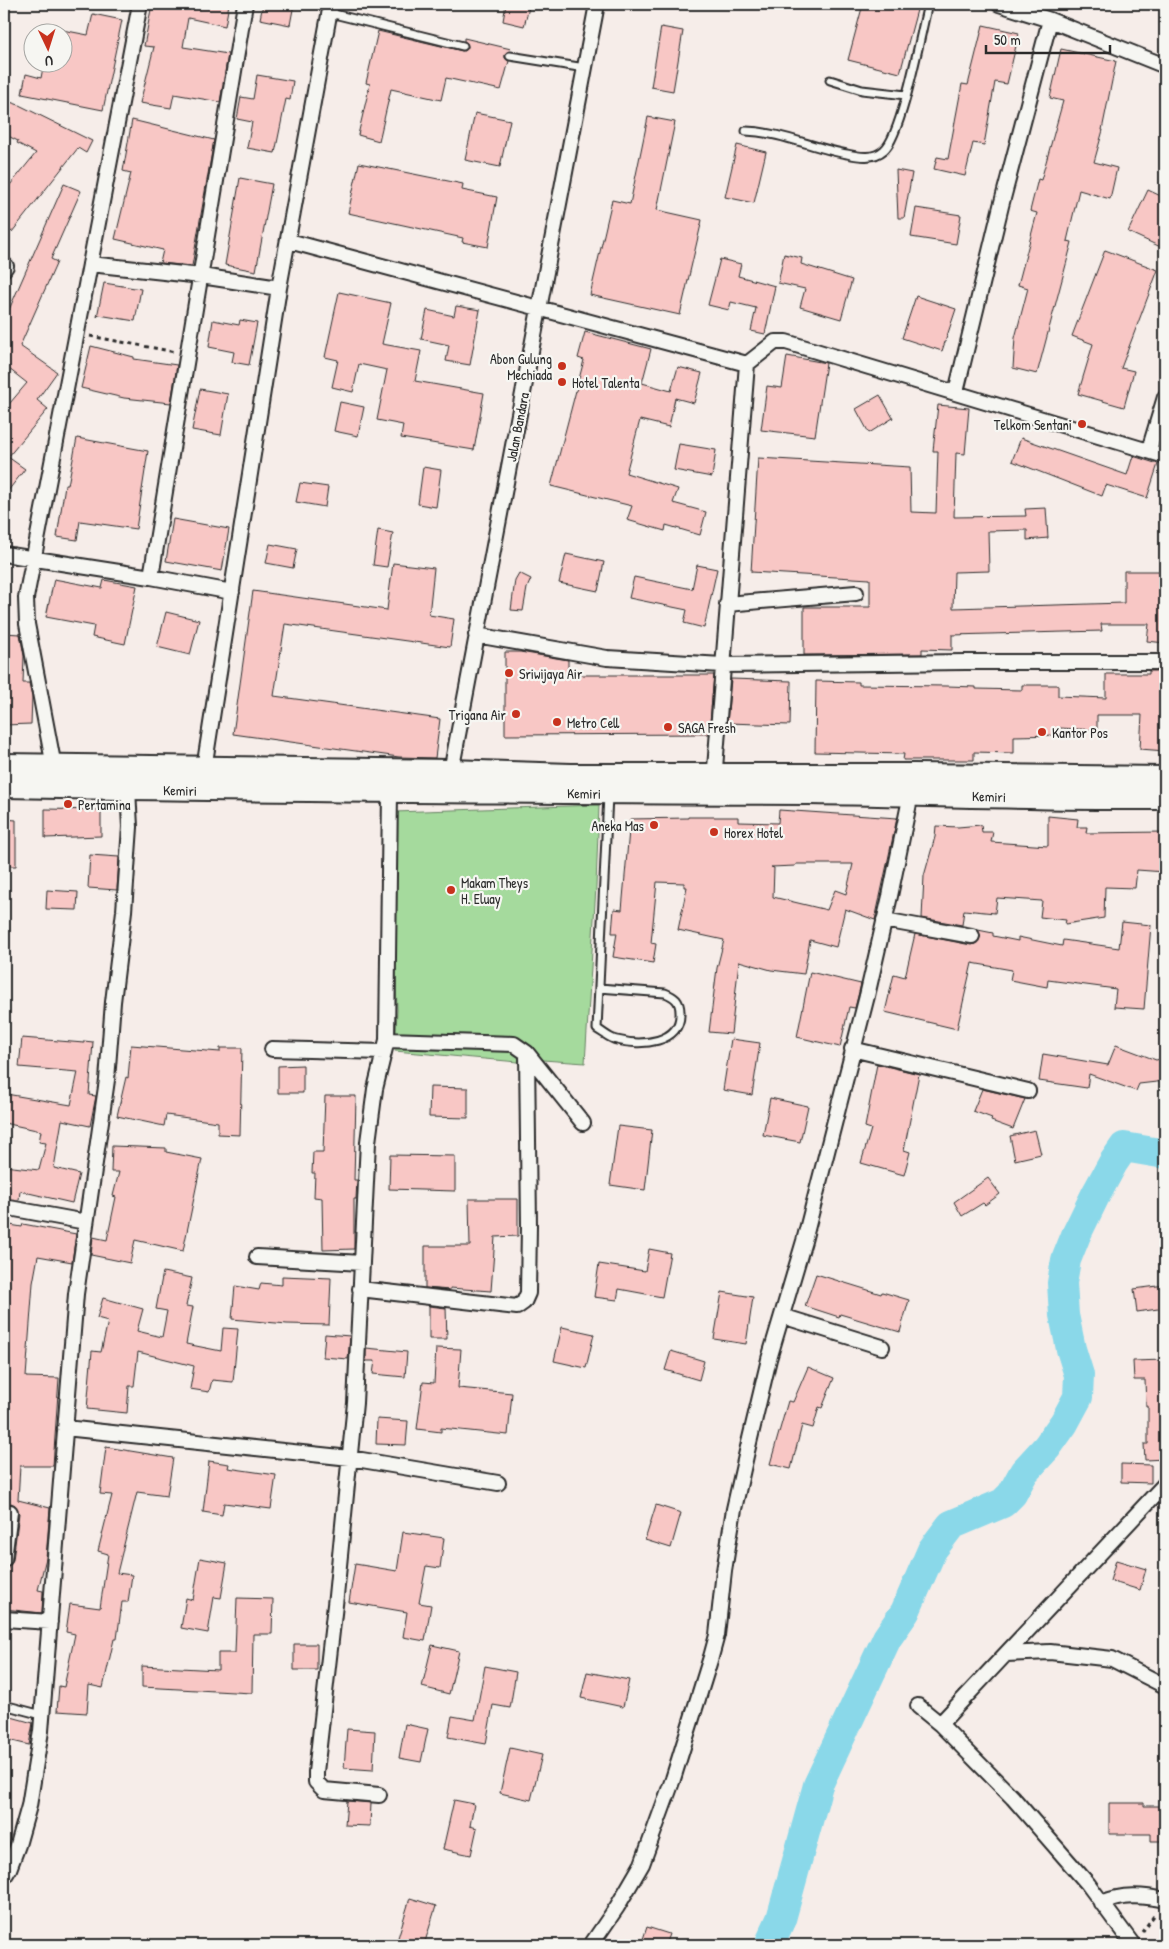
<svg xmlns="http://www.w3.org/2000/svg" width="1169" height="1949" font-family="'Patrick Hand',sans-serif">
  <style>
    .green { fill: #a5da9d; stroke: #688264 }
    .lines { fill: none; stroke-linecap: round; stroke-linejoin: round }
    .river { stroke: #8ad8e9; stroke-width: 30 }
    .building { fill: #f8c7c5; stroke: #2b2b2b; fill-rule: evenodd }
    .service-casing { stroke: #2b2b2b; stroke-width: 11 }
    .minor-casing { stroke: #2b2b2b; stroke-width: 18 }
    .trunk-casing { stroke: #2b2b2b; stroke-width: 26 }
    .path { stroke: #2b2b2b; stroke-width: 3; stroke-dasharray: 4 4; stroke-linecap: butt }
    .service { stroke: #f6f6f2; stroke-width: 7 }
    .minor { stroke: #f6f6f2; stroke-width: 14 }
    .trunk { stroke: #f6f6f2; stroke-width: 22 }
    .poi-dot { fill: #c8321e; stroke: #f6f6f2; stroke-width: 2 }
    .labels { text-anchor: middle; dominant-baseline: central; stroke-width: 4.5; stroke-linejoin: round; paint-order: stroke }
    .poi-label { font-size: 14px; fill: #2b2b2b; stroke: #f6f6f2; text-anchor: start }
    .street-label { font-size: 14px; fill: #2b2b2b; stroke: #f6f6f2 }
  </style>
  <rect width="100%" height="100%" fill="#f6ede9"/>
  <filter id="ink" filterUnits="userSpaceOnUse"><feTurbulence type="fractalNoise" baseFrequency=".02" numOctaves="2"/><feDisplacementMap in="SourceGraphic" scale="10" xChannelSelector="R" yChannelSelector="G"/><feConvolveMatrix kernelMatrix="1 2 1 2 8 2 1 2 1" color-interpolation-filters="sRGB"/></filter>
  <g filter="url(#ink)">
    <path class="green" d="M599,805L596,887L585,1063L529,1059L518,1062L395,1051L397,1010L394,923V812Z"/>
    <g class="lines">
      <path class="river" d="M769,1945L781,1919L818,1785L887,1638L905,1612L932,1550L951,1525L1003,1503L1012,1494L1024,1472L1047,1447L1064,1423L1078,1397L1079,1375L1071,1349L1064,1315L1062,1283L1066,1260L1076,1235L1095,1196L1113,1163L1124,1147L1165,1154"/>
    </g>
    <path class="building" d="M152,4H229L225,26L188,18L183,47L228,54L220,102L174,94L171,108L140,103L154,47L144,46Z
      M263,4H294L290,25L260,19Z
      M506,4H530L524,26L503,21Z
      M863,4H892L917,10L900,73L848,60Z
      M93,14L122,20L103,110L22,94L26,74L41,78L44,62H62V30L88,35Z
      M983,25L1019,33L1007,84L995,82L984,145L973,143L965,176L934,169L937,157L948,159L962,84L968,85Z
      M661,27L683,31L673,91L651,87Z
      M378,31L462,51L466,50L468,47L467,43L464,41V38L511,49L505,55V58L509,61L501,90L446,78L441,100L391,89L379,141L358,135L370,84L366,83Z
      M1061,49L1116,61L1102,130H1103L1094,162L1117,168L1110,199L1079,190L1067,241L1072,242L1037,374L1013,368L1015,338L1028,288L1018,285L1037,213L1030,211L1038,179L1041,180L1063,101L1050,98Z
      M257,75L293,81L290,100L286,99L275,153L247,148L252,122L237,119L241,97L253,99Z
      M4,100L19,105L92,141L86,153L78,148L12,232L4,225V180L10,185L36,153L17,143L18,141L4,134Z
      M475,113L510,120L500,167L465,160Z
      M648,117L675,122L657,210L702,220L680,315L590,295L612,200L630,204Z
      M132,120L214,140L192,266L160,263L163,250L115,239L131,173L123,171Z
      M737,145L766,152L754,203L725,197Z
      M359,163L463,184L462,190L497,197L488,247L462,242L463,238L348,213Z
      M896,170L912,173L904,218H898Z
      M240,178L272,184L256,271L225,265Z
      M64,184L81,191L51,259L57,262L20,346L57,372L37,400L48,409L8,457L25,469L4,496V410L27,383L4,365V321Z
      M1148,190L1165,198V249L1128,232Z
      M916,208L961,215L956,244L911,237Z
      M1105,250L1158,270L1121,368L1134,371L1124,407L1078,394L1093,344L1072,336Z
      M784,254L802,258L801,264L852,280L841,319L800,307L805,289L778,283Z
      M720,259L741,264L738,276L775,286L765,334L751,331L756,308L731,302L729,310L708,305Z
      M104,283L141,289L135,321L99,315L97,317Z
      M339,292L391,303L382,344L421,351L415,381L484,393L474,450L401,438L403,425L377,420L387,370L359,364L353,392L332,387L338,360L325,357Z
      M916,296L956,309L942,351L902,338Z
      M456,306L480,310L470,365L446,361L449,345L421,339L427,310L454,316Z
      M213,320L239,325L240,320L257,323L249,365L232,362L234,352L209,347Z
      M585,332L651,349L642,383L671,391L678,367L702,373L694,403L675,398L669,427L640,420L626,473L678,489L673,503L706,512L700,535L666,525L665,531L627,520L632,506L551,486L584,360L578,358Z
      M91,346L134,357V359L177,365L171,403L124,398L81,388Z
      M787,356L826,363L815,436L761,430L767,386L782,388Z
      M200,389L228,394L221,435L192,430Z
      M880,395L893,418L869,433L856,409Z
      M340,402L364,407L358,436L334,431Z
      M938,405L969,408L965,454L956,453L954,517L1026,516L1025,509L1046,508L1048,538L1027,540V530L988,531L989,571L954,572L953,608L1124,603V571H1165V643L1147,641L1149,624H1101L1102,631L952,635V650L922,649V654L804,655V607H870V579L751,572L758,458L910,467L911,512L936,513L938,451H933Z
      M77,438L148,451L136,529L80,521L77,540L57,537L65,485H68Z
      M1021,438L1127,475L1133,456L1158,464L1147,498L1106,485L1102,496L1012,461Z
      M679,444L716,450L712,477L674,470Z
      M423,467L441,470L436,507L418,504Z
      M300,483L328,487L325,507L296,502Z
      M173,519L229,529L222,571L166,561Z
      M378,530L393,533L387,567L373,565Z
      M270,544L297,549L293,568L266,563Z
      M566,554L604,562L598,591L559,583Z
      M393,563L434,568L429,615L454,619L450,647L285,624L274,696L440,719L435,758L399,757L233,734L253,591L387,610Z
      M697,565L717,569L704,628L684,623L687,610L629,598L634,577L692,589Z
      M519,573L531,579L527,588L523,611L511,610L515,580Z
      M54,579L102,588L104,580L137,586L125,644L92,637L94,626L46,617Z
      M166,612L199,620L190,655L157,647Z
      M4,633L20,634L24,656L23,683H29L32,696L31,724L4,725Z
      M505,652H520L568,660V675H714L709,734L505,735Z
      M1149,671H1165V751L1140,749L1142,715H1097V730L1059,728V735L1014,736V753L974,752V760H903L904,754L815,752L816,681L859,682V685L947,686L976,687V689L1022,690V685H1058V696L1106,698V674H1149Z
      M731,679L791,681L790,725L727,723Z
      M45,809L101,810V836L45,838Z
      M779,810L897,818L875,920L845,909L836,947L810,940L804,974L771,970L739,961L731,1034L709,1032L717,968L724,940L678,930L687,887H684V883L657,882L651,943L656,944L653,963L613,957L617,933H612L614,909L622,910L630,819L688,818V817H738V822L778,823ZM796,864H853L846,894L835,890L827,910L773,897L774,868L771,867L795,866Z
      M1048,816L1078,819L1077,827H1087L1086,833L1165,832V872L1137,870L1135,888L1105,887L1104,918L1065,924L1066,920L1040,917L1042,901L997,898L995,913L964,910L962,925L922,918L924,876L935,837L936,826L958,827L981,825L982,832H993L991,842L1048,846Z
      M4,819L16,820V866H4Z
      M90,855L119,857L117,890L88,888Z
      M47,890L78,892L77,910L46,909Z
      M1122,922L1151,925L1144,1009L1114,1007L1116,989L1048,980L1047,987L1010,980L1012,970L972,963L957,1029L885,1012L894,974L905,977L915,934L971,945L975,944L980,938L978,930L993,933V936L1018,941V937L1062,946L1063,940L1119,948Z
      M810,972L861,984L855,1008L849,1007L840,1047L797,1037Z
      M22,1038L84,1043V1041L93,1042L89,1095L96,1096L90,1126L62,1120L54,1168L79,1174L72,1203L20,1191L19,1200L4,1198V1166L39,1170L46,1143L39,1142L41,1131L4,1123V1106L6,1094L71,1105L78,1072L19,1067Z
      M731,1039L760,1043L752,1095L723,1090Z
      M131,1045L220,1052V1048H242L240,1135L218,1134V1122L166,1115L164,1126L117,1116L126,1077L128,1078Z
      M1116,1045L1156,1060L1165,1058V1081L1139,1084L1136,1091L1089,1074L1087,1088L1039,1081L1043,1054L1108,1065Z
      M877,1064L919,1074L904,1150L910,1152L904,1175L861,1163L871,1129L865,1127Z
      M303,1065V1093H278V1066Z
      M430,1087L468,1088V1118L429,1117Z
      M982,1089L1025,1099L1013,1129L991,1121L992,1118L973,1111Z
      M325,1096H356L354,1180H357L356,1199H354V1249L323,1250L322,1198L314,1197L315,1173H312L313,1152H323Z
      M770,1098L808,1106L800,1142L763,1135Z
      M618,1126L652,1130L645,1190L610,1185Z
      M1035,1130L1041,1154L1015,1160L1010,1136Z
      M112,1146L166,1148V1152L202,1159L183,1251L135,1240L130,1263L91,1255L93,1237L107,1240L116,1197L113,1196L119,1172H111Z
      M390,1155L455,1156V1191L389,1189Z
      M988,1178L1000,1194L985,1205L983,1203L962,1216L954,1202Z
      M469,1199H518V1236L495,1237L491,1291L450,1288V1290L425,1288V1246H470Z
      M4,1224L22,1227L23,1224L76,1234L72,1262L38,1256L33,1283L26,1377L59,1378L53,1466H20L18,1500L50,1508L46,1558L38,1590L43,1591L42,1613L4,1609V1595L8,1567L13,1560L19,1513L15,1505L11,1503L4,1506V1346L5,1322H4Z
      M649,1249L670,1253L662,1297L619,1289L617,1300L594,1297L599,1264L645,1271Z
      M163,1272L192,1278L186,1306L193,1307L186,1344L221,1351L223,1328L238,1329L233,1382L212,1380L209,1392L190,1389L194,1366L138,1352L134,1386H129L127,1413L87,1409L92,1351L101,1352L108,1321L97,1318L103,1298L143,1309L137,1331L162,1337L167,1311L156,1309Z
      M816,1274L881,1294L882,1292L909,1300L900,1332L840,1314L839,1317L805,1306Z
      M282,1276L331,1278L329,1325L287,1324L232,1319L235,1286L259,1290L261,1283L282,1285Z
      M1165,1285V1308L1137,1312L1134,1289Z
      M722,1292L753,1297L746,1344L714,1339Z
      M429,1306L446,1308L447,1339H429Z
      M562,1327L594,1334L586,1368L554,1361Z
      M325,1334L350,1336L348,1359L323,1357Z
      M366,1348L407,1352L405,1377L373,1374L375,1361H366Z
      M436,1348L461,1349L458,1388L512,1393L508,1435L441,1428V1432L417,1429L423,1382L434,1383Z
      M671,1351L704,1361L699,1380L665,1370Z
      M1165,1360V1459L1145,1460L1144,1444H1148V1407H1146L1145,1380H1134L1133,1361Z
      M808,1367L834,1378L822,1408L819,1407L813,1428L802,1425L791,1469L770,1464L788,1401L793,1402Z
      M377,1419L408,1421L406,1445L376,1444Z
      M106,1447L173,1458L167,1496L137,1492L117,1573L132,1575L128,1602H122L117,1639H114L103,1688L89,1685L87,1713L57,1711L59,1686L64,1687L75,1634L66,1632L70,1604L100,1608L108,1554L98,1551L112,1495L100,1494Z
      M209,1461L229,1464L228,1468L276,1475L271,1509L224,1503L222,1515L203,1512Z
      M1121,1464L1151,1465V1483L1121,1482Z
      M656,1505L681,1513L671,1548L645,1540Z
      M403,1532L444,1538L440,1568L426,1566L419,1603L431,1605L425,1641L403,1637L407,1612L349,1602L355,1564L397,1571Z
      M200,1558L227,1563L221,1598L214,1597L208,1633L181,1628L186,1598L193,1600Z
      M1116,1560L1146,1569L1140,1590L1110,1581Z
      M237,1598L273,1599L272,1634H253L252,1693L142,1687V1666L218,1670V1653H235Z
      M294,1644H317V1670H294Z
      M432,1645L459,1651L449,1694L422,1687Z
      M485,1666L516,1672L510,1708L493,1705L486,1744L448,1737L452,1716L475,1720Z
      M587,1672L629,1680L623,1707L581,1698Z
      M4,1715L33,1723L29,1745L4,1739Z
      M405,1724L428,1729L421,1762L399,1758Z
      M347,1729L375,1731L373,1770L344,1768Z
      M510,1748L542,1755L531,1800L500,1793Z
      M454,1800L474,1804L470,1826L477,1828L471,1855L443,1849Z
      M347,1801L371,1803L370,1826L345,1825Z
      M1109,1803H1144V1806H1165V1841H1151V1834H1109Z
      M410,1898L436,1906L424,1945H409L397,1941Z
      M647,1927L669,1934L665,1945H641Z"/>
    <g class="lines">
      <g class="service-casing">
        <path id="service" d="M330,13L463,46
          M510,56L585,68
          M830,80L862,90L906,95
          M746,131C781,132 813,148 847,154C860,157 874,159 884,150C902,135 921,32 928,4
          M599,988L665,993C675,997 680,1001 680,1012C682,1044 640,1046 617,1040C610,1039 603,1032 597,1029L608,795
          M4,1705L42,1715"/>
      </g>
      <g class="minor-casing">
        <path id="minor" d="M999,4L1050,20L1165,66
          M289,241L747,364
          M90,264L201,276L279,288
          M4,269L6,266
          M956,392L1001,206L1050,20
          M1149,450L1165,397
          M4,554L151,577L232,592
          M151,577L245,4
          M727,604L856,593
          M476,635L607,658L722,665L965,662H1165
          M55,772L27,624L26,598L140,4
          M203,775L279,288L331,4
          M450,777L597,4
          M714,781L747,364L775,342H786L1165,456
          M884,920L972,936
          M387,1040L514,1044L527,1053L583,1123
          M272,1049L384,1052
          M852,1049L1028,1091
          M4,1207L86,1222
          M257,1257L362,1263
          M360,1289L517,1307L524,1302L528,1293L529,1226L527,1053
          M782,1316L882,1347
          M65,1428L350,1458L498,1483
          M4,1559L10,1512
          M4,1619L50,1622
          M1006,1654L1050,1652L1112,1659L1165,1686
          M918,1706L940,1724L1013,1798L1088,1884L1133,1945
          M940,1724L1165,1484
          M379,1795L324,1790L316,1782V1772L336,1596L355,1403L368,1142L375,1089L387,1040L390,792
          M4,1877L9,1869L18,1845L29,1806L41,1731L76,1294L107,1080L113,1002L124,911L130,827L128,789
          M1101,1903C1123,1894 1142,1895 1165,1900
          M591,1945L617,1907L642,1864L673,1779L711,1657L717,1635L724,1571L734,1509L748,1447L769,1359L804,1241L867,996L890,896L912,789"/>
      </g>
      <g class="trunk-casing">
        <path id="trunk" d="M4,765L451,771L571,775H914L1165,778
          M4,786C272,791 541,792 809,793C928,794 1047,799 1165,798"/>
      </g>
      <path class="path" d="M90,336L175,352
        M1142,1932L1156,1913"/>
      <use href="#service" class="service"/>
      <use href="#minor" class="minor"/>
      <use href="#trunk" class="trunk"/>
    </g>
  </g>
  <g class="poi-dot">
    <circle cx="562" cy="366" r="5"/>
    <circle cx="562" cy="382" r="5"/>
    <circle cx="1082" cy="424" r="5"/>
    <circle cx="509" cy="673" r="5"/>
    <circle cx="516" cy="714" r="5"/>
    <circle cx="557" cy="722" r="5"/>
    <circle cx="668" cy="727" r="5"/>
    <circle cx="1042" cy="732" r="5"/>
    <circle cx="68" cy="804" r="5"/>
    <circle cx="654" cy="825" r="5"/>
    <circle cx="714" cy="832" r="5"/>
    <circle cx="451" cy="890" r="5"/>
  </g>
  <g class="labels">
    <g class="poi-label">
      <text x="552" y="358" text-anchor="end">Abon Gulung<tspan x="552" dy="16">Mechiada</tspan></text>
      <text x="572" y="382">Hotel Talenta</text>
      <text x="1072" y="424" text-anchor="end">Telkom Sentani</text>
      <text x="519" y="673">Sriwijaya Air</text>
      <text x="506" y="714" text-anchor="end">Trigana Air</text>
      <text x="567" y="722">Metro Cell</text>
      <text x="678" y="727">SAGA Fresh</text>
      <text x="1052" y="732">Kantor Pos</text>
      <text x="78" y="804">Pertamina</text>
      <text x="644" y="825" text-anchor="end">Aneka Mas</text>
      <text x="724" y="832">Horex Hotel</text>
      <text x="461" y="882">Makam Theys<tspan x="461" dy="16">H. Eluay</tspan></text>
    </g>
    <g class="street-label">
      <text transform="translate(517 427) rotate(-79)">Jalan Bandara</text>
      <text transform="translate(180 790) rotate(1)">Kemiri</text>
      <text transform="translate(584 793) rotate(1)">Kemiri</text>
      <text transform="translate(989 796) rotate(2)">Kemiri</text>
    </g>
  </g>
  <rect width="1169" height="1949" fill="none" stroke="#f6f6f2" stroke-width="20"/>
  <rect x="10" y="10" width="1149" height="1929" fill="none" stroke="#2b2b2b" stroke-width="2" filter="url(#ink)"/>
  <g transform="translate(48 48) rotate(176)"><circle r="24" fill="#f6f6f2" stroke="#a5a5a2"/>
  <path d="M0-4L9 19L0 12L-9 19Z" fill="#c8321e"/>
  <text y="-8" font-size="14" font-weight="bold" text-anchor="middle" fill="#2b2b2b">U</text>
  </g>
  <path d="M986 45v8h124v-8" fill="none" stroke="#2b2b2b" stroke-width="2.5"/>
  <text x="994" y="45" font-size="15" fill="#2b2b2b" stroke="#f6f6f2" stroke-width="4" paint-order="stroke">50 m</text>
</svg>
